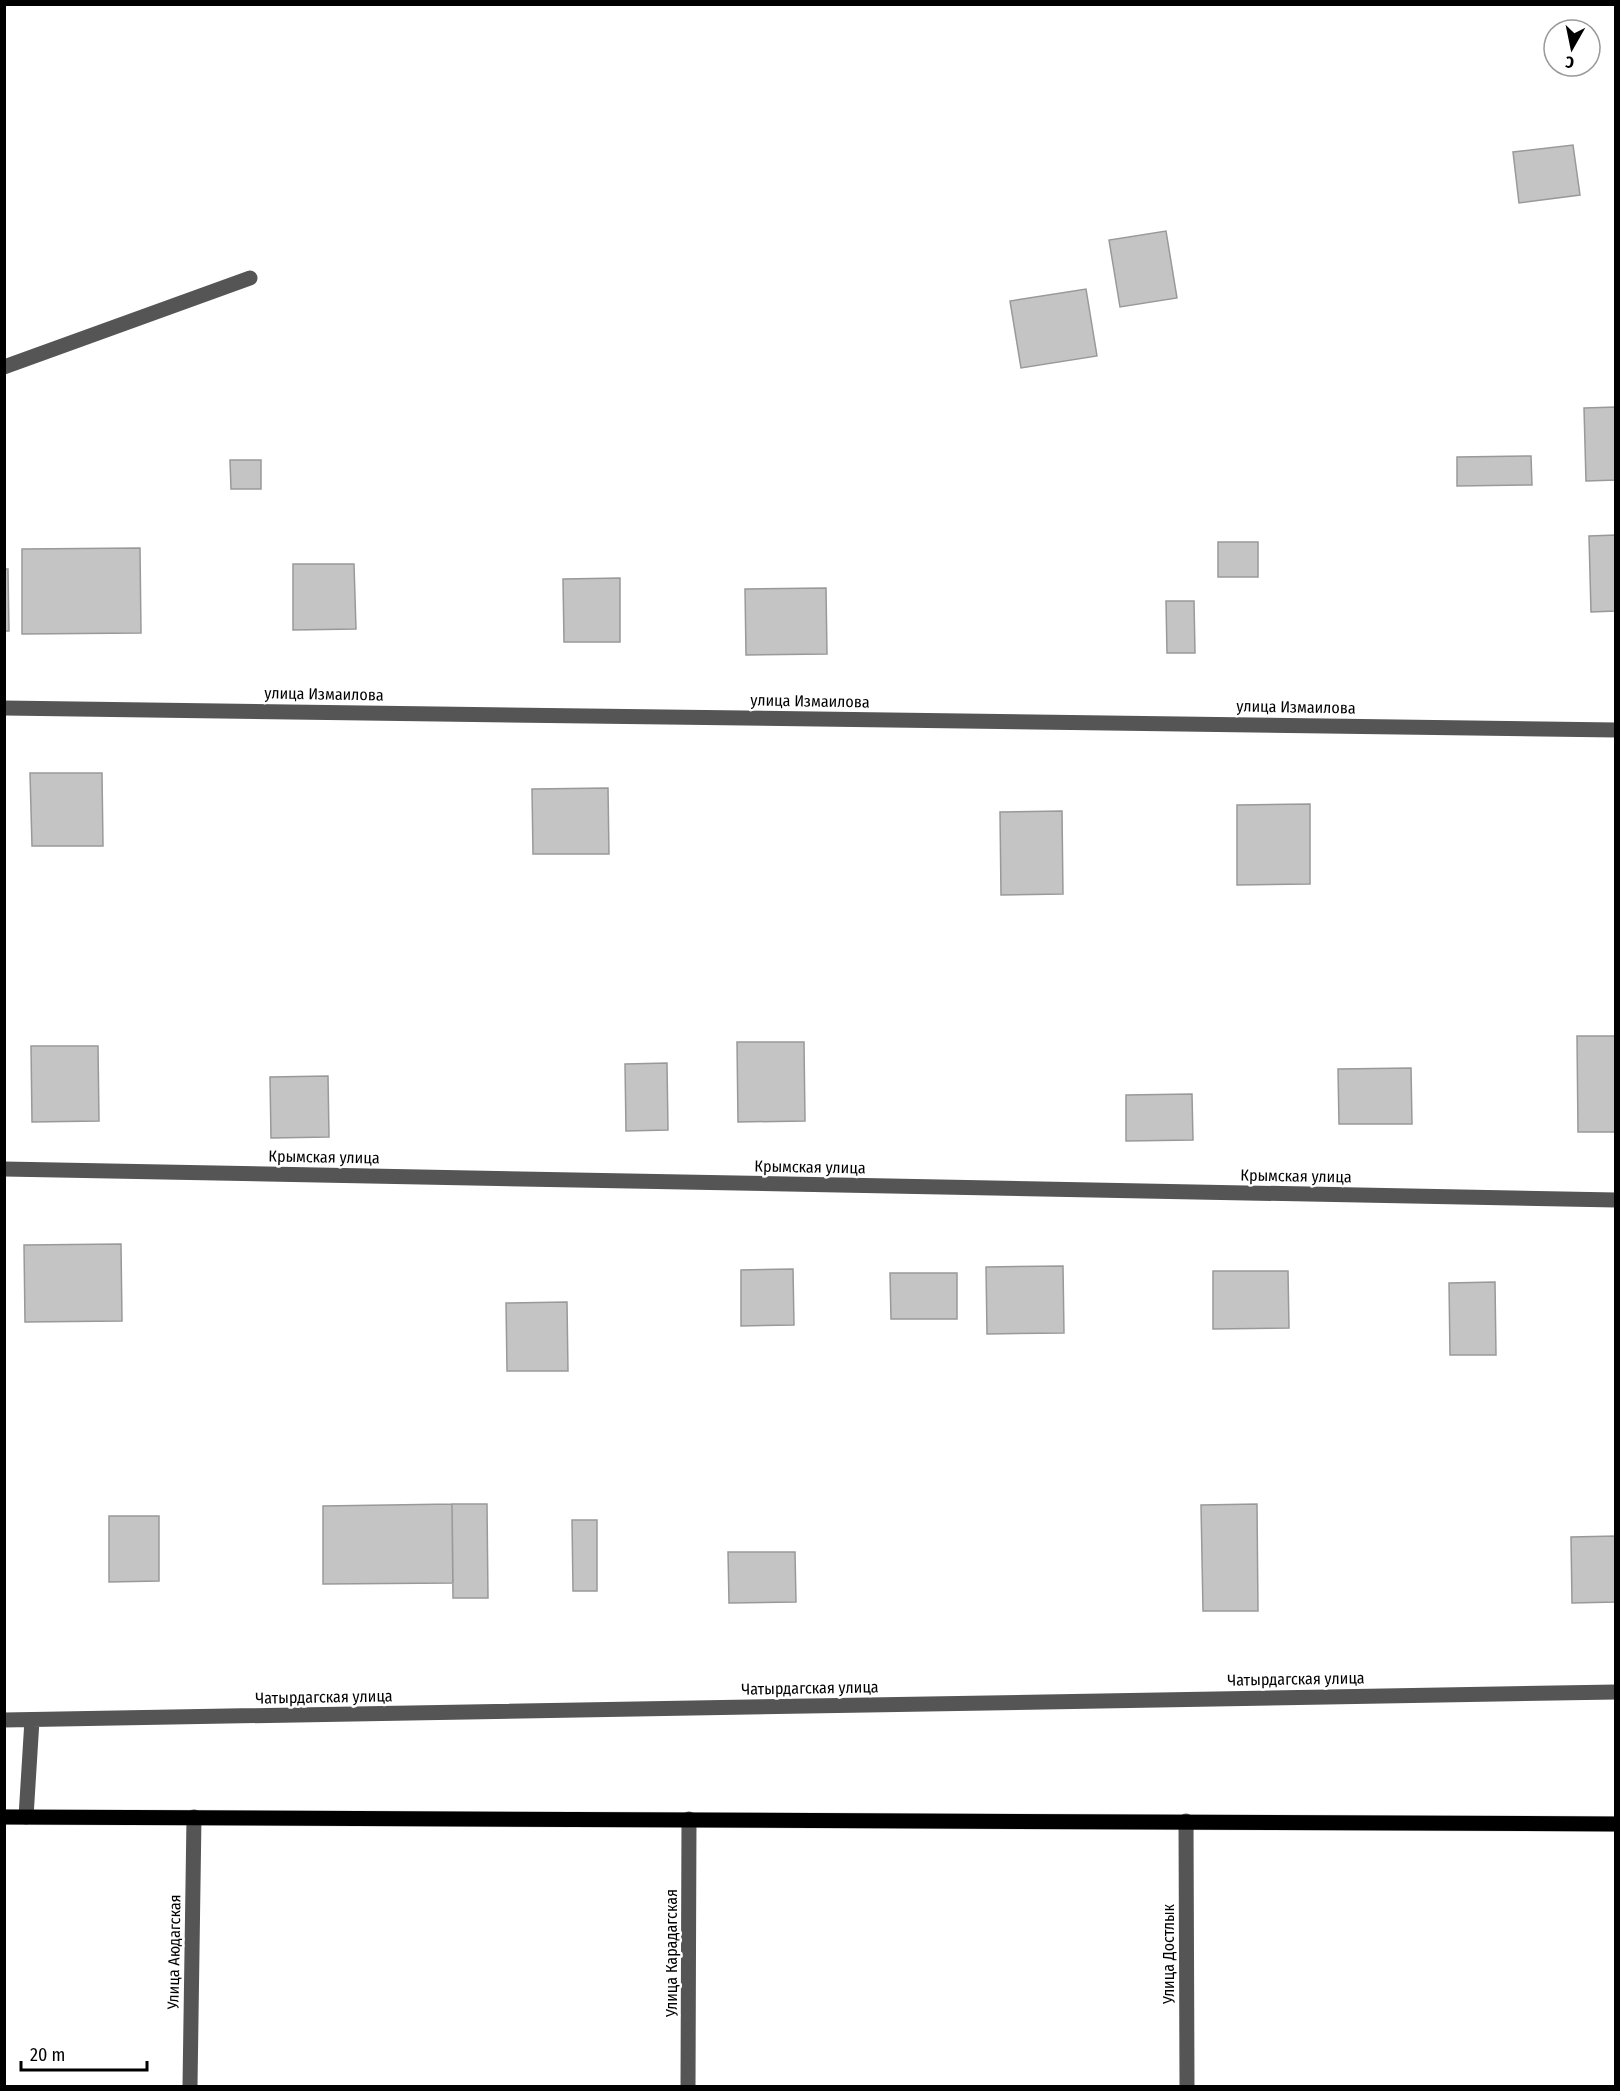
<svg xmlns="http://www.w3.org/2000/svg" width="1620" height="2091" font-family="'Fira Sans Condensed',sans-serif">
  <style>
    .building { fill: #c4c4c4; stroke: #999; stroke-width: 1.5 }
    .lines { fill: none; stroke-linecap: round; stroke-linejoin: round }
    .major-casing { stroke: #dbdbdb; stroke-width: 16 }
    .minor { stroke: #555; stroke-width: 15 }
    .major { stroke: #000; stroke-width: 15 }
    .labels { text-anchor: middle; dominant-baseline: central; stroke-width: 5; stroke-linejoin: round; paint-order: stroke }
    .street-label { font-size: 16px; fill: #000; stroke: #fff }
  </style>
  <rect width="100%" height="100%" fill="#fff"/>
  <path class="building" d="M1573,145L1580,195L1519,203L1513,152Z
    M1166,231L1177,298L1120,307L1109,240Z
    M1086,289L1097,356L1021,368L1010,301Z
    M1616,407V480L1586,481L1584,408Z
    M1531,456L1532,485L1457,486V457Z
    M230,460H261V489H231Z
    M1616,535V611L1591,612L1589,536Z
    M1218,542H1258V577H1218Z
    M140,548L141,633L22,634V549Z
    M293,564H354L356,629L293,630Z
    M4,569H8L9,631H4Z
    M620,578V642H564L563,579Z
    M826,588L827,654L746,655L745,589Z
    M1166,601H1194L1195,653H1167Z
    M30,773H102L103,846H32Z
    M608,788L609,854H533L532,789Z
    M1310,804V884L1237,885V805Z
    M1062,811L1063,894L1001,895L1000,812Z
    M1577,1036H1616V1132H1578Z
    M737,1042H804L805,1121L738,1122Z
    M31,1046H98L99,1121L32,1122Z
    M667,1063L668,1130L626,1131L625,1064Z
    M1411,1068L1412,1124H1339L1338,1069Z
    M328,1076L329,1137L271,1138L270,1077Z
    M1192,1094L1193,1140L1126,1141V1095Z
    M121,1244L122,1321L25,1322L24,1245Z
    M1063,1266L1064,1333L987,1334L986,1267Z
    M793,1269L794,1325L741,1326V1270Z
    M1213,1271H1288L1289,1328L1213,1329Z
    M890,1273H957V1319H891Z
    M1495,1282L1496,1355H1450L1449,1283Z
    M567,1302L568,1371H507L506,1303Z
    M452,1504L453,1583L323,1584V1506Z
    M452,1504H487L488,1598H453Z
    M1257,1504L1258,1611H1203L1201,1505Z
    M109,1516H159V1581L109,1582Z
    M572,1520H597V1591H573Z
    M1616,1536V1602L1572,1603L1571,1537Z
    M728,1552H795L796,1602L729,1603Z"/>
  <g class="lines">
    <g class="major-casing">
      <path id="major" d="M4,1817L1616,1824"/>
    </g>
    <path class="minor" d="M4,367L250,278
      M4,708L1616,730
      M4,1169L1616,1200
      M4,1720L1616,1692
      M26,1817L32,1720
      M1186,1821L1187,2086
      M190,2086L194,1817
      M688,2086L689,1819"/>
    <use href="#major" class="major"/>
  </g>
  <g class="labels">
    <g class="street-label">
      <text transform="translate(324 694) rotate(1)">улица Измаилова</text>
      <text transform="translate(810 701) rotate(1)">улица Измаилова</text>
      <text transform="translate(1296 707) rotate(1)">улица Измаилова</text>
      <text transform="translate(324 1157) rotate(1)">Крымская улица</text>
      <text transform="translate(810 1167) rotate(1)">Крымская улица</text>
      <text transform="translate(1296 1176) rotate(1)">Крымская улица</text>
      <text transform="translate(1296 1679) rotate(-1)">Чатырдагская улица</text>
      <text transform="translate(810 1688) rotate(-1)">Чатырдагская улица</text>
      <text transform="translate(324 1697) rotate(-1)">Чатырдагская улица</text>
      <text transform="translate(174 1952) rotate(-89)">Улица Аюдагская</text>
      <text transform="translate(671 1953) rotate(-90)">Улица Карадагская</text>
      <text transform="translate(1168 1954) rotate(-90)">Улица Достлык</text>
    </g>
  </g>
  <rect width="1620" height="2091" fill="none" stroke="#000000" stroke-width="12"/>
  <g transform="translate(1572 48) rotate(189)"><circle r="28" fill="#ffffff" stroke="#999999" stroke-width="1.5"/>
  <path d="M0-4.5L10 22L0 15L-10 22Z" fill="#000000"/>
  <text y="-9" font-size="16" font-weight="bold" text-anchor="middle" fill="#000000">С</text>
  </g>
  <path d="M21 2061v9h126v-9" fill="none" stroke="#000000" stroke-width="3"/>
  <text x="30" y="2061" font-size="18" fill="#000000" stroke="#ffffff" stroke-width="4.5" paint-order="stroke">20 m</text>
</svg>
